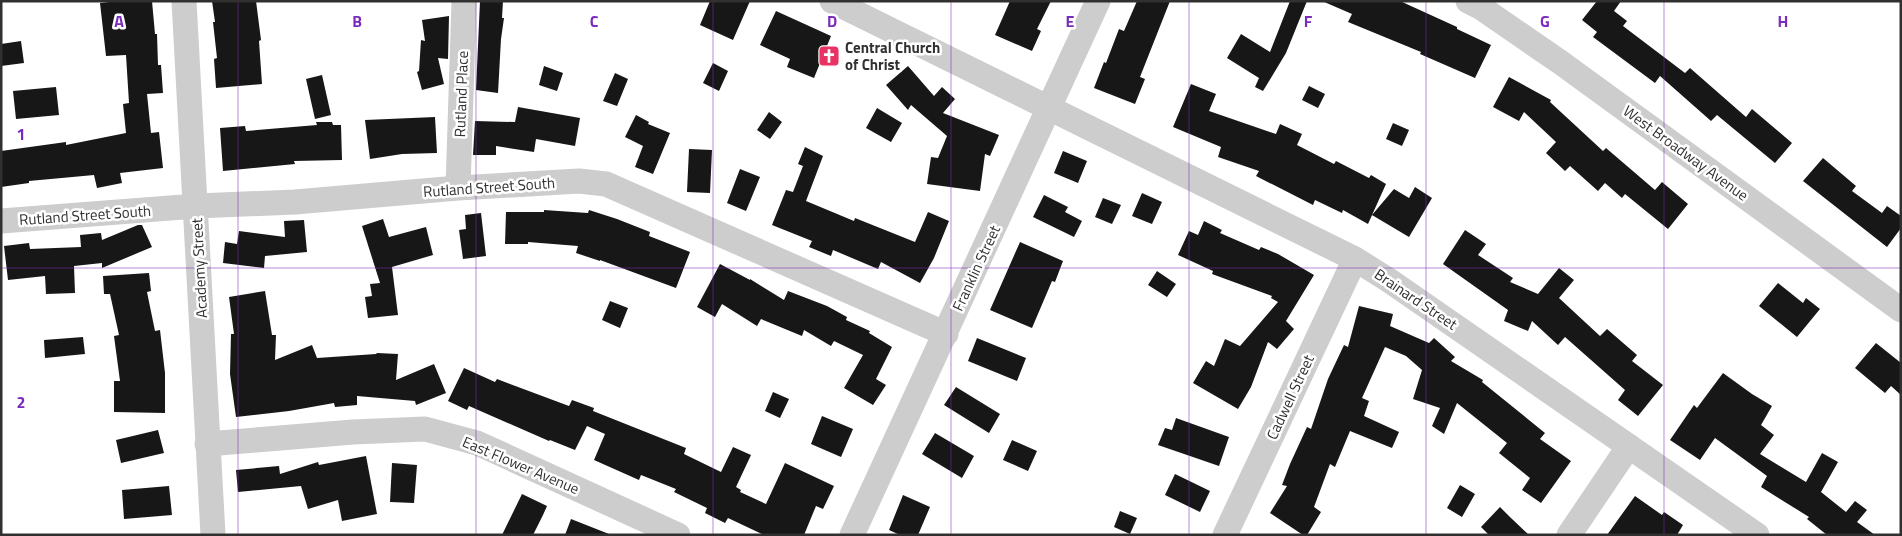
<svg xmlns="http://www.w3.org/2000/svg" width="1902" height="536" font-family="'Titillium Web',sans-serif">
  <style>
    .building { fill: #171717 }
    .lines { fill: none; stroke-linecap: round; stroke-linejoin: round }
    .minor { stroke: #cdcdcd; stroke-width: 25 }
    .grid { fill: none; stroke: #7b2cbf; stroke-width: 1; stroke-opacity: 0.55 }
    .labels { text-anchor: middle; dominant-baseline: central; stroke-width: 5; stroke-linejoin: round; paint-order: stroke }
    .poi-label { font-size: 15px; font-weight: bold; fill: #303030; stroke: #fff; text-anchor: start }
    .street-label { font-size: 15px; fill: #303030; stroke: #fff }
    .grid-label { font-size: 16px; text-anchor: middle; font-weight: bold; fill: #7b2cbf; stroke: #fff; stroke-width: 5; stroke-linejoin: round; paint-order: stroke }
  </style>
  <rect width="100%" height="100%" fill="#fff"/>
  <path class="building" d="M118,1H152L155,34H157L158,65H161L163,93L147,94L151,133L159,132L163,168L120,173L122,183L97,188L94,175L29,181V183L1,187V151L66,142V145L126,133L123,104L129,103L126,55L106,56L100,3Z
    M212,1H256L261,40L259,41L262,84L216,88L214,59L217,58L213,22H215Z
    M480,1H503L502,18H504L501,39L498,93L476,90Z
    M710,1H750L733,40L700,25Z
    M1010,1H1051L1037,29L1041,31L1032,51L995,35Z
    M1137,1H1170L1140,77L1145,79L1135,104L1094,88L1104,62L1106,63L1119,29L1124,31Z
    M1290,1H1307L1286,53L1263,91L1255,87L1259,78L1227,58L1241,34L1270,52Z
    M1322,1H1400L1457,27V29L1491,45L1475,78L1420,54L1421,52L1348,22L1352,14Z
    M1597,1H1621L1614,11L1627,21L1623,26L1685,73L1690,68L1746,117L1752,109L1792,143L1775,163L1717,115L1711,121L1660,76L1655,83L1593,37L1597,32L1582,20Z
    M776,11L831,36L814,78L787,67L790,59L760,45Z
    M449,16L448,59L438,58L444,84L422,90L417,72L419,71L421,40L425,41L422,20Z
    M21,41L24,63L1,66V44Z
    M713,63L728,71L719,91L703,83Z
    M544,66L563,73L557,91L539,85Z
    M908,66L934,96L942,87L955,99L943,113L999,135L990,156L985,154L980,191L927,184L931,157L938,158L947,136L911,105L908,110L886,85Z
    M615,73L628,79L617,106L603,101Z
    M322,75L331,115L315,119L306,79Z
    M1509,77L1551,100L1550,102L1603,151L1606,148L1655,190L1662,182L1688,204L1668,229L1625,194L1622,198L1605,183L1598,191L1570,166L1565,171L1546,153L1556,142L1524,112L1519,121L1493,107Z
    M1191,84L1216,94L1209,111L1276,134L1280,124L1302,134L1297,145L1334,164L1336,161L1369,178L1371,175L1386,184L1368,224L1343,210L1342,213L1315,200L1313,205L1256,176L1259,171L1218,157L1221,147L1173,127Z
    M1309,86L1325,94L1318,108L1302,100Z
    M56,87L59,115L16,119L13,91Z
    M518,107L580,118L575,146L536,139L534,152L496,146V155H473L475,121L515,122Z
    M877,108L902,123L891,142L866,128Z
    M769,112L782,122L770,139L757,130Z
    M636,115L649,122L648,124L670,133L653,174L635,167L643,146L625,137Z
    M435,117L437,153L402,154L370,159L365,120Z
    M316,122H332L333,125H341L342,160L294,161L295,164L223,171L220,128L245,126L246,131L317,125Z
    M1393,123L1409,130L1402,146L1386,139Z
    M805,147L823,156L806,201L854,221L855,218L915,242L928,212L949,221L934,258L920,283L881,262L878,269L833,250L831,256L809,247L812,241L772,225L786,190L793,192L803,166L798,164Z
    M689,149L712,150L710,193L687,192Z
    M1063,151L1087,161L1078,183L1054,173Z
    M1823,158L1856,186L1852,191L1882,213L1887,206L1901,216V228L1887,247L1803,181Z
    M740,169L760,177L746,211L727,203Z
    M1415,187L1432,198L1409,237L1372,215L1394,189L1409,198Z
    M1142,193L1162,202L1152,224L1132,216Z
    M1044,195L1068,207L1065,212L1082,221L1074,237L1033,217Z
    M1103,198L1121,205L1112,224L1095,217Z
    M544,210L588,213L589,210L617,219L650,232L649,236L690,252L676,288L600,260V261L576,253L578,246L528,242V244H505L506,212H544Z
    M481,213L486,256L463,259L459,230L466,229L465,215Z
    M383,219L389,237L426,227L433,255L392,267L398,315L368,318L365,297L372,296L370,284L380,283L362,226Z
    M304,220L307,252L265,256L264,268L223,263L225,242L237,244L239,231L285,237L284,221Z
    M1204,221L1222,230L1220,233L1259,250L1261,247L1278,254L1314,275L1286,321L1294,329L1277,349L1268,342L1251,387L1238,409L1193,383L1206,361L1214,366L1225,339L1240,346L1278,302L1271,298L1272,296L1212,274L1213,271L1178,255L1189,231L1198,235Z
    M138,225H142L152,247L102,268V263L74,266L75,293L46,294L45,276L8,280L4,246L29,243L30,249L81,247L80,235L101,233L102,240Z
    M1465,230L1486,244L1478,255L1513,278L1510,282L1538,294L1559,268L1574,280L1559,298L1600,336L1607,329L1637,355L1632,361L1663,385L1638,416L1618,400L1625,390L1565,337L1558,345L1532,321L1528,331L1504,321L1508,310L1443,264Z
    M1020,242L1063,261L1055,282L1052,281L1032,328L990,310Z
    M720,264L750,280V279L784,300L788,291L827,306L847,317L846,320L870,331L869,333L892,347L876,379L886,385L873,405L844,388L863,355L834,341L831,346L804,330L802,336L761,319L757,326L722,304L715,317L697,307Z
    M1157,271L1176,284L1167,297L1148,285Z
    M149,273L151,291L147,292L155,331L160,330L165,373V413L114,412V381H120L114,336L119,335L110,294H104L103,276Z
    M1778,283L1803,303L1806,298L1820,309L1797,337L1759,306Z
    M265,291L272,335H276L275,360L312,345L317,358L376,354L377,353L398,354L396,380L434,364L446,393L416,405L415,401L357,396V405L335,407L334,403L289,411L236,417L230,374L231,334H234L229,297Z
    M610,301L628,308L620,328L602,320Z
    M1359,306L1393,314L1390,326L1429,343L1434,338L1455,357L1451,361L1483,380L1482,382L1545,433L1540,439L1571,461L1541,503L1522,490L1530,478L1499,453L1507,443L1457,403L1444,434L1432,426L1440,408L1413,399L1422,370L1406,356L1385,347L1362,398L1369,401L1364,416L1399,432L1392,448L1350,431L1335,467L1330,464L1314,507L1321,512L1307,535H1303L1270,513L1287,486L1282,485L1290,464L1307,427L1311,429L1328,379L1344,345L1348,347Z
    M83,337L85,354L45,358L44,340Z
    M977,338L1026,358L1017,381L968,361Z
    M1876,343L1901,363V395L1891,386L1885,393L1855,368Z
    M464,368L495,382L497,379L569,406L572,400L594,408L593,411L686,448L684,454L721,472L733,447L751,455L736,487L741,490L740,492L766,504L785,463L834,486L823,509L816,506L804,535H764L728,518L725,523L705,513L707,508L674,492L676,489L641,475L639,480L594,460L605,434L587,426L575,450L550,440L549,441L469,406L467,410L448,401Z
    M1723,373L1752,394L1772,406L1761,425L1774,435L1760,454L1806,482L1822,453L1838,462L1821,492L1846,512L1855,501L1867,510L1857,522L1875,535H1827L1807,519L1809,517L1761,487L1767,476L1715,438L1700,460L1670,440L1694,405L1697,408Z
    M956,387L1000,414L989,433L944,405Z
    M773,392L789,399L780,418L765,411Z
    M822,416L853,429L841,457L811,444Z
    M1176,418L1229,437L1219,466L1158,445L1165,428L1172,430Z
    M158,430L164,453L121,463L116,440Z
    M935,433L974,456L962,478L922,454Z
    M1012,440L1037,451L1028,471L1003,460Z
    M366,456L377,514L342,521L338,500L308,509L301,486L238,492L236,470L279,466L280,474L318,462L319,465Z
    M392,463L417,465L414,503L390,502Z
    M1175,474L1210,491L1200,512L1165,495Z
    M1460,485L1475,494L1462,517L1447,508Z
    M169,486L172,515L124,519L122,490Z
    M522,494L547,506L543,515L533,535H502Z
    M903,495L930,507L918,535H900L889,530Z
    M1635,496L1662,515L1664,512L1683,525L1677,535H1607Z
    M1500,507L1511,518L1529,535H1489L1481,527Z
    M1120,511L1137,518L1130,534L1114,527Z
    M571,519L609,534V535H565Z"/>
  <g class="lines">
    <path class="minor" d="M184,1L213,535
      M832,1L1355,259L1390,281L1757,535
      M1468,1L1480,7L1560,62L1901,310
      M458,188L464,1
      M1,221L196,206L295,202L458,188L579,181L606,184L946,334
      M207,444L353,432L425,429L477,443L678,535
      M852,535L1098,1
      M1225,535L1355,259
      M1569,535L1629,446"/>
  </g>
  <path class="grid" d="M238,1V535M476,1V535M713,1V535M951,1V535M1189,1V535M1426,1V535M1664,1V535M1,268H1901"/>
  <defs>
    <g id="church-square" transform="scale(1.125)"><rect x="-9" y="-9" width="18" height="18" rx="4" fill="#e73264" stroke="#fff"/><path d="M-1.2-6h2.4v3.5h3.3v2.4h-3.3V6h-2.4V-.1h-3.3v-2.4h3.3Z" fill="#fff"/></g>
  </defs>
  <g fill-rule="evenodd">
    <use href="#church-square" x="829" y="56"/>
  </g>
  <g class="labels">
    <g class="poi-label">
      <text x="845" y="47">Central Church<tspan x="845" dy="17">of Christ</tspan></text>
    </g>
    <g class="street-label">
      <text transform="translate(461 94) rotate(-88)">Rutland Place</text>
      <text transform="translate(1686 153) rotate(36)">West Broadway Avenue</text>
      <text transform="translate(489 187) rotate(-4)">Rutland Street South</text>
      <text transform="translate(85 215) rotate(-4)">Rutland Street South</text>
      <text transform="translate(199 268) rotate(-93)">Academy Street</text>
      <text transform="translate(976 268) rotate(-65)">Franklin Street</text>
      <text transform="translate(1416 299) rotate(34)">Brainard Street</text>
      <text transform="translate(1290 397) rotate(-65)">Cadwell Street</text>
      <text transform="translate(521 465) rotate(23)">East Flower Avenue</text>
    </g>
  </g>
  <g class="grid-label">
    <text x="119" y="27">A</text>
    <text x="357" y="27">B</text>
    <text x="594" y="27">C</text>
    <text x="832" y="27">D</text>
    <text x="1070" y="27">E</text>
    <text x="1308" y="27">F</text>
    <text x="1545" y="27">G</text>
    <text x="1783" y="27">H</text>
    <text x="21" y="140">1</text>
    <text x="21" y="408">2</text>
  </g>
  <rect width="1902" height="536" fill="none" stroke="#303030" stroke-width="5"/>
</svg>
